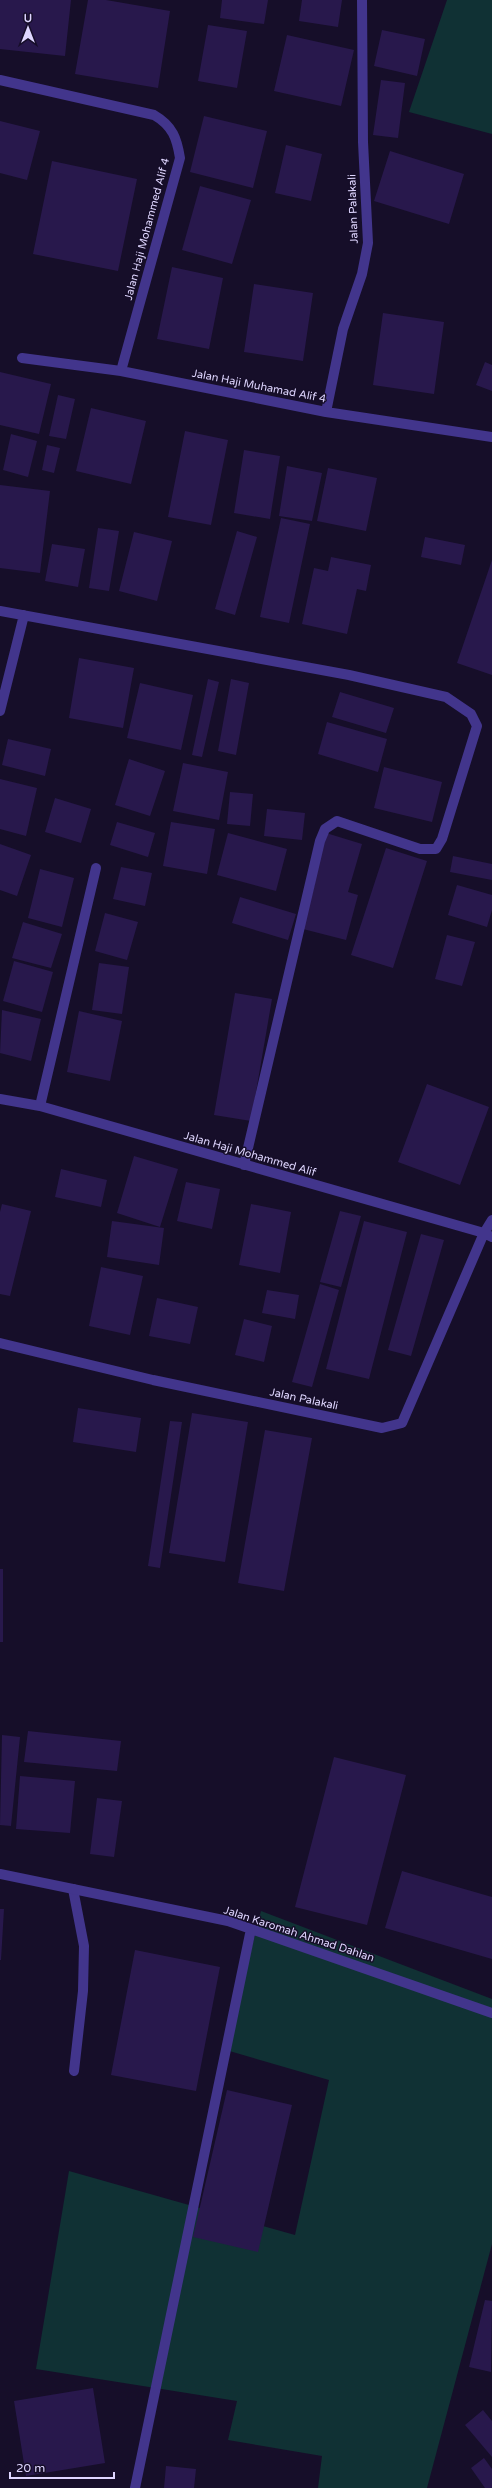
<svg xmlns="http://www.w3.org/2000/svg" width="492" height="2488" font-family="'Varela Round',sans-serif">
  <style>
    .green { fill: #103134 }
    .building { fill: #28184c }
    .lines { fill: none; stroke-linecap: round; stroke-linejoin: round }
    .service { stroke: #42358c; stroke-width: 10 }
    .minor { stroke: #42358c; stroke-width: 10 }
    .labels { text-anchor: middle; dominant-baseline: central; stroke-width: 3; stroke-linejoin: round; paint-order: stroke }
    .street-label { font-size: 11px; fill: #dfd6ff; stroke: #160e29 }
  </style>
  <rect width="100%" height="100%" fill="#160e29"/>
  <path class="green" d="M447,0H492V134L409,112Z
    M261,1911L492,1999V2244L427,2488H318L322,2456L228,2440L237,2401L36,2369L69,2171L295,2235L329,2080L226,2050Z"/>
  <path class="building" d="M0,0H71L65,56L0,49Z
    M88,0H106L170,11L158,88L75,74Z
    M222,0H268L264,24L220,18Z
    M302,0H342L338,27L299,21Z
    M208,25L247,31L237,88L198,81Z
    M382,30L425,39L417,76L374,66Z
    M287,35L354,50L341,106L274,91Z
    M381,80L405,83L398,138L373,135Z
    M204,116L267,131L253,188L190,172Z
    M0,121L40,131L27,180L0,173Z
    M286,145L322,154L311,201L275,193Z
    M390,151L464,174L449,224L374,201Z
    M52,161L137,179L118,271L33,254Z
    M200,186L251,200L232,264L182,250Z
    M172,267L223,278L209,349L157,339Z
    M254,284L313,293L303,361L244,352Z
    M383,313L444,322L434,394L373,385Z
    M485,362L492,365V391L476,385Z
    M0,372L51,384L39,434L0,425Z
    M58,395L75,399L66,439L49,436Z
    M91,408L146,421L131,484L76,471Z
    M185,431L228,440L211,525L168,517Z
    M11,434L37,441L28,477L3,470Z
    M47,445L60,448L54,473L42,470Z
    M244,450L280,456L270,519L234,513Z
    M287,466L322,473L312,521L279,516Z
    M328,468L377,478L366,531L317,521Z
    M0,485L50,491L40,573L0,568Z
    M281,518L310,524L289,623L260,617Z
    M98,528L119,531L109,591L89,588Z
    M237,531L257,537L235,615L215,609Z
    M134,532L172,541L157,601L119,591Z
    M425,537L465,545L461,565L421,557Z
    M52,544L85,549L78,587L45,581Z
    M331,557L371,565L366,591L357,589L347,634L302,624L314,568L328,571Z
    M492,560V675L457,663Z
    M79,658L134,668L123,728L69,718Z
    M208,679L219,682L202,757L192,755Z
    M231,679L249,683L236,755L218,751Z
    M140,683L193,695L181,750L127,738Z
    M340,692L394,708L386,733L332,717Z
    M327,722L387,739L378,772L318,754Z
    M8,739L51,749L45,776L2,765Z
    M129,759L165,771L150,816L115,805Z
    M183,763L228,772L219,820L173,811Z
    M384,767L442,782L432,822L374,808Z
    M0,779L37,788L26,836L0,829Z
    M230,792L253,794L250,826L227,824Z
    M55,798L91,809L81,843L45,832Z
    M267,809L305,813L302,840L264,836Z
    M117,822L155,833L148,857L110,845Z
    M171,822L215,829L207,874L163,866Z
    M228,833L287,849L276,891L217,875Z
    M326,833L362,844L348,892L358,895L346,940L303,929L315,883L312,882Z
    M0,844L31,855L17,896L0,890Z
    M386,848L427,861L393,968L351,955Z
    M453,856L492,864V880L450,872Z
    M121,867L152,873L145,906L113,899Z
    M40,869L74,878L62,927L28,918Z
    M457,885L492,895V910L487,927L448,915Z
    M240,897L296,914L288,940L232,923Z
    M105,913L138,922L127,960L95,951Z
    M23,922L62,934L51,968L12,958Z
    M447,935L475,942L462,986L435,979Z
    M14,961L53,972L42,1012L3,1001Z
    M99,963L129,967L122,1014L92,1010Z
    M235,993L272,999L251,1121L214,1115Z
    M2,1010L41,1019L31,1061L0,1053Z
    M79,1011L122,1021L110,1081L67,1072Z
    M427,1084L489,1107L460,1185L398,1162Z
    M134,1156L178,1169L160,1227L117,1213Z
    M61,1169L107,1180L101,1207L55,1197Z
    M186,1182L220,1189L212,1229L177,1221Z
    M2,1204L31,1211L10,1296L0,1294V1212Z
    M251,1204L291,1212L280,1273L239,1265Z
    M340,1211L361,1216L341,1287L320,1282Z
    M112,1221L164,1228L159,1265L107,1257Z
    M364,1221L407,1232L369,1379L326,1369Z
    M421,1234L444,1240L411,1356L388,1350Z
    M101,1267L143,1276L130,1335L89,1326Z
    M320,1284L339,1290L312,1387L292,1382Z
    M267,1290L299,1295L295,1319L262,1313Z
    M157,1298L198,1307L190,1344L149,1336Z
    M244,1319L272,1326L264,1362L235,1355Z
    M78,1408L141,1418L136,1452L73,1442Z
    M192,1413L248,1422L225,1562L169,1553Z
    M170,1421L182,1422L160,1568L148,1566Z
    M265,1430L312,1438L284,1591L238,1583Z
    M0,1569H3V1642H0Z
    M28,1731L121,1741L117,1771L24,1762Z
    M2,1735L20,1737L11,1826L0,1825Z
    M334,1757L406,1775L367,1925L295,1907Z
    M20,1776L75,1781L70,1833L16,1829Z
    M97,1798L122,1801L114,1857L90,1854Z
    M402,1871L492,1897V1959L385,1928Z
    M0,1909H4L1,1960H0Z
    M135,1950L220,1967L196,2091L111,2075Z
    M227,2090L292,2105L258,2252L193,2237Z
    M485,2300L492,2301L491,2372L469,2367Z
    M93,2388L105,2463L26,2476L14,2401Z
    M483,2410L492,2421V2457L465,2425Z
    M484,2458L492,2469V2488H485L471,2468Z
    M166,2466L196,2469L194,2488H164Z"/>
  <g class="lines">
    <path class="service" d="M73,1889L84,1946L83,1991L74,2071"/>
    <path class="minor" d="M0,80L154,115C173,126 177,139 180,158L121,371
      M22,358L121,371L326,412L492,437
      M326,412L343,329L362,274L368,243L363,142L362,0
      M0,611L349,675L446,697L471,714L477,726L442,839L436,849H420L337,821L325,829L320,841L244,1165
      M0,711L24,615
      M0,1099L40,1106L484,1233L492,1237
      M40,1106L96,868
      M0,1343L153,1380L382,1428L402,1423L484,1233L492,1220
      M0,1874L228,1921L492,2013
      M135,2488L251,1929"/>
  </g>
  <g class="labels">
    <g class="street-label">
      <text transform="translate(353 209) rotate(-92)">Jalan Palakali</text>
      <text transform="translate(147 229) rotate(-75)">Jalan Haji Mohammed Alif 4</text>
      <text transform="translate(259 386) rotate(11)">Jalan Haji Muhamad Alif 4</text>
      <text transform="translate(250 1154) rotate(16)">Jalan Haji Mohammed Alif</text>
      <text transform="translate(304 1399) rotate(12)">Jalan Palakali</text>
      <text transform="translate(299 1934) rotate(18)">Jalan Karomah Ahmad Dahlan</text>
    </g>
  </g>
  <g transform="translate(28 28)" stroke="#160e29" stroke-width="3" paint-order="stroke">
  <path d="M0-3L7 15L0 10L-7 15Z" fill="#dfd6ff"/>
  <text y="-6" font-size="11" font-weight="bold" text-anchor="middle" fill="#dfd6ff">U</text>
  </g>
  <path d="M10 2472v6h104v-6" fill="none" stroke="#dfd6ff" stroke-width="2"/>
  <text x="16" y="2472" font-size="12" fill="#dfd6ff" stroke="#160e29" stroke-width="3" paint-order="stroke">20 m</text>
</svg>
